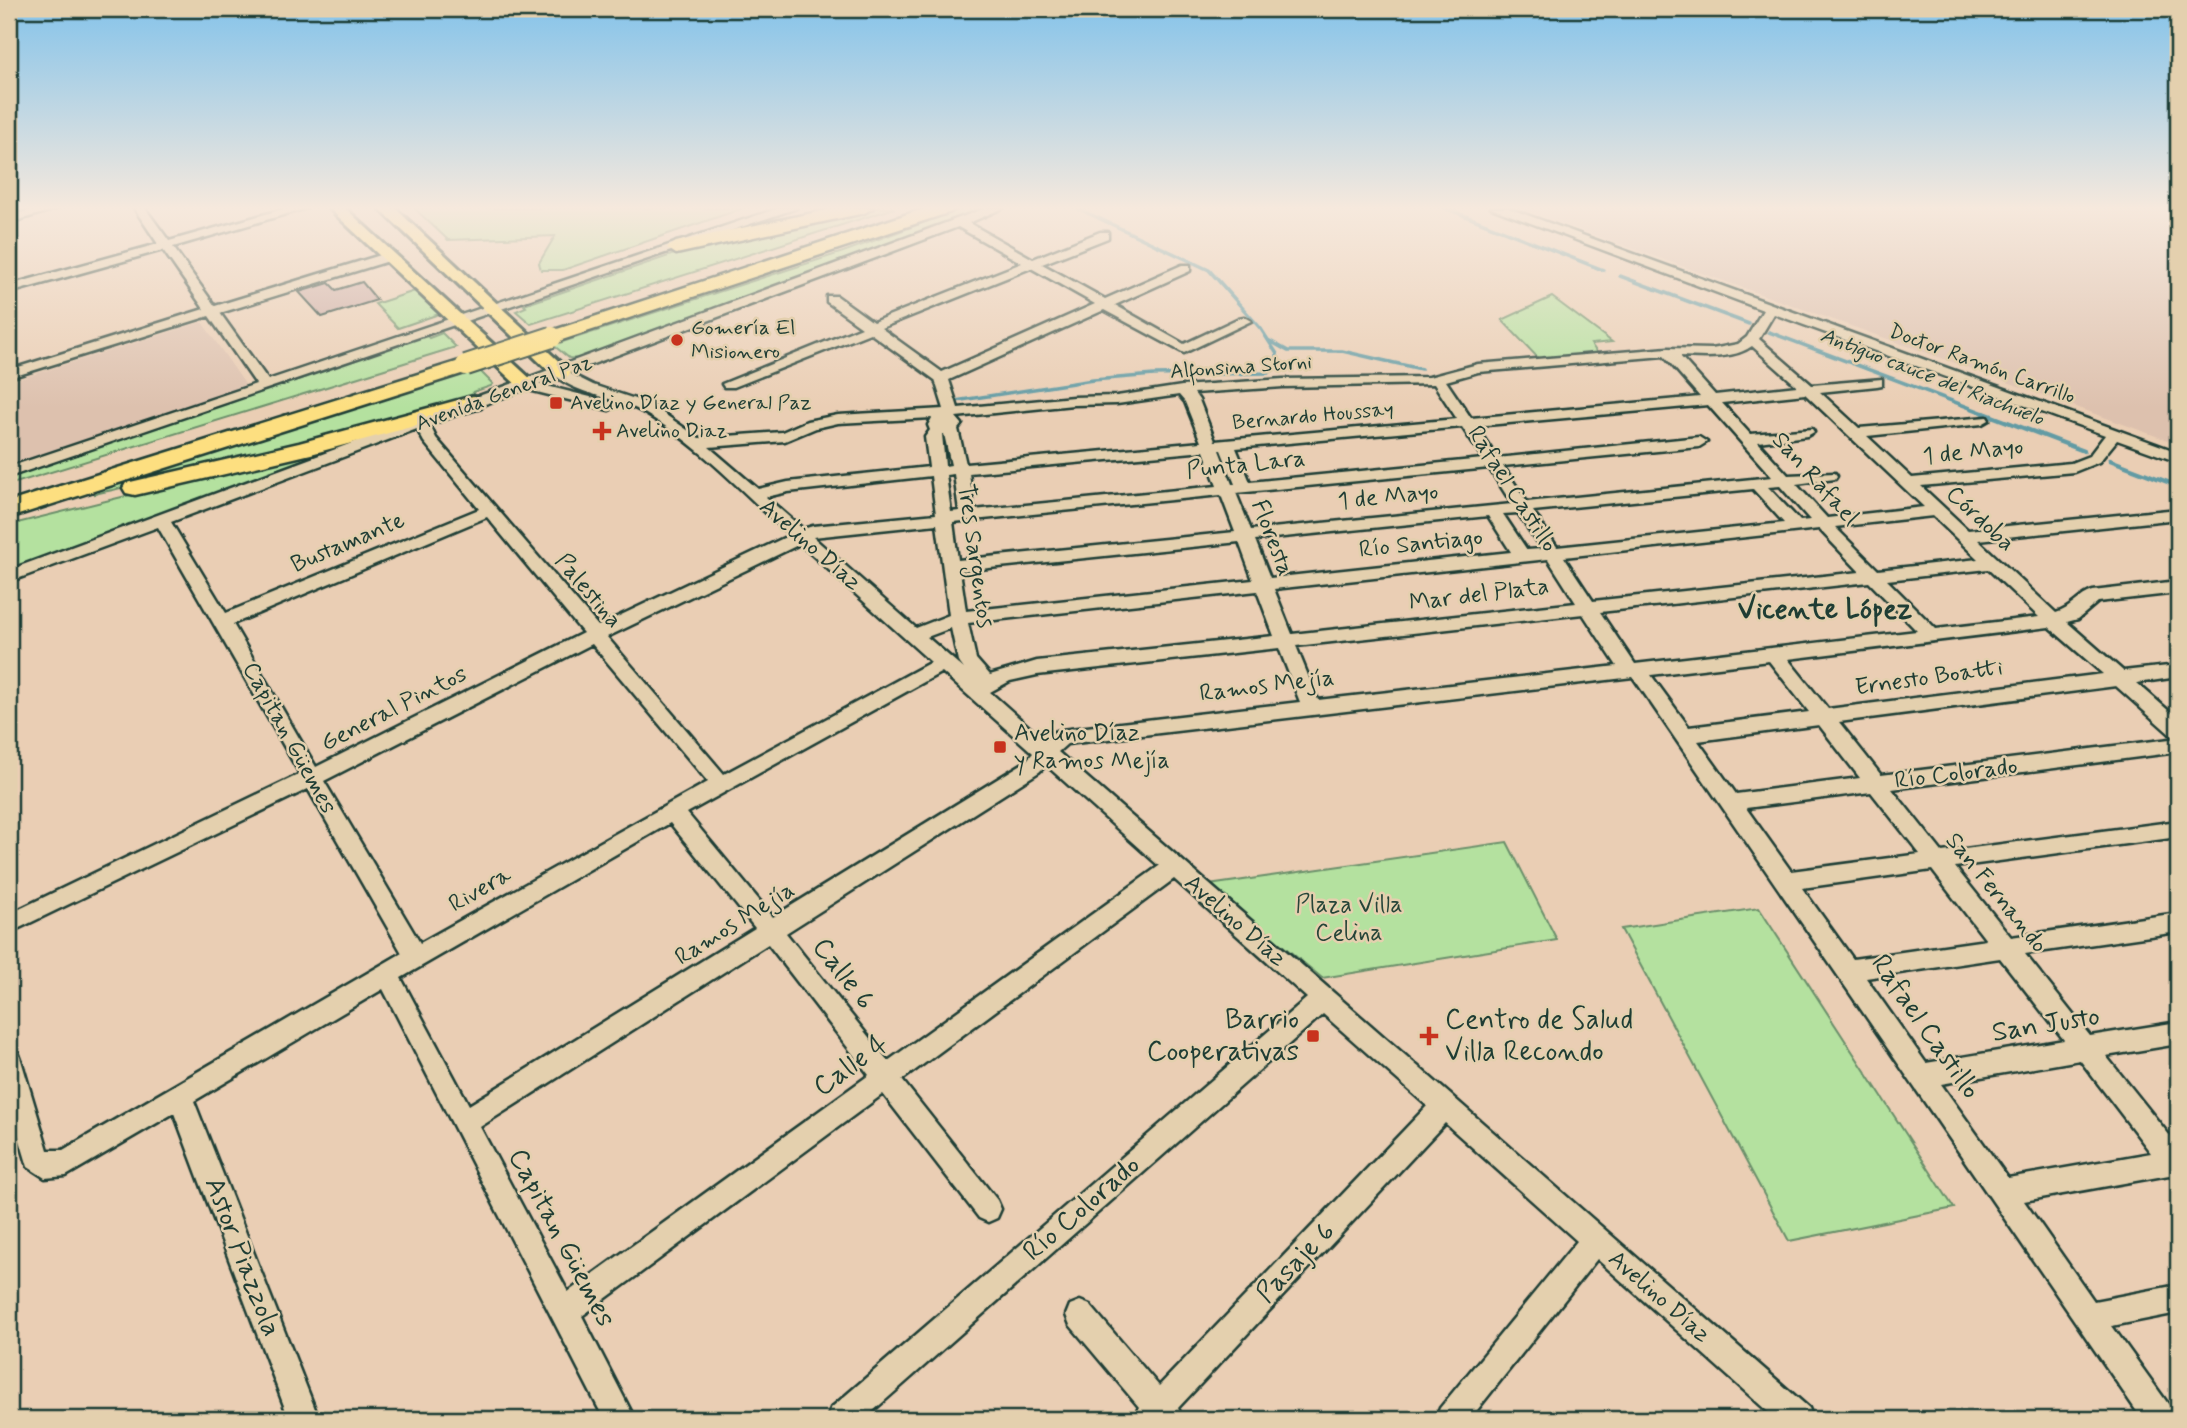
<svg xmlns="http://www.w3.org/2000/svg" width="2187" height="1428" font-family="Mynerve,sans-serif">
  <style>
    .built { fill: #ddc1ae }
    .green { fill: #b4e19f; stroke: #6a8f6a; stroke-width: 2 }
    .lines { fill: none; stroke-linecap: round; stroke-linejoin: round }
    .stream-far1 { stroke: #629ba4; stroke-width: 3.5 }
    .stream { stroke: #629ba4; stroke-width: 4.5 }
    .building { fill: #cdada5; stroke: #1f3d34; stroke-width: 2 }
    .minor-casing { stroke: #1f3d34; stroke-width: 5 }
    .major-casing { stroke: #1f3d34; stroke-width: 6 }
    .highway-casing { stroke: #1f3d34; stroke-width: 5 }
    .minor { fill: #e4d0ae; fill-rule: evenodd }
    .major { fill: #fddf80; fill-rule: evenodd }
    .highway { fill: #fddf80; fill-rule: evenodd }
    .highway-bridge-casing { stroke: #1f3d34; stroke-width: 24; stroke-linecap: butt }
    .highway-bridge { stroke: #fddf80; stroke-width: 20 }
    .poi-dot { fill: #c8321e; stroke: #e4d0ae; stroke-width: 2.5 }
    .labels { text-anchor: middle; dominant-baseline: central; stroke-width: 5; stroke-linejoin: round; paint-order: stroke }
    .far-poi-label { font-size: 21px; fill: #1f3d34; stroke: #e4d0ae; text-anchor: start }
    .far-street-label { font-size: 21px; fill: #1f3d34; stroke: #e4d0ae }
    .far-water-label { font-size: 21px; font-style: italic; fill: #25453d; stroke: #e4d0ae }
    .street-label { font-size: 24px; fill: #1f3d34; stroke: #e4d0ae }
    .poi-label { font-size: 24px; fill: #1f3d34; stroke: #e4d0ae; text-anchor: start }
    .park-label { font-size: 24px; fill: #264539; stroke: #e4d0ae }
    .quarter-label { font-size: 28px; font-weight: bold; fill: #1f3d34; stroke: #e4d0ae }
    .near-street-label { font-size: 28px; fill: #1f3d34; stroke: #e4d0ae }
    .near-poi-label { font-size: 28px; fill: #1f3d34; stroke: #e4d0ae; text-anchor: end }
  </style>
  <rect width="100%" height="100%" fill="#eaceb4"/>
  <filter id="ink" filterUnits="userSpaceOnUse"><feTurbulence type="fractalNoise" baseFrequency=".0143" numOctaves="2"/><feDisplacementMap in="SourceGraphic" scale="14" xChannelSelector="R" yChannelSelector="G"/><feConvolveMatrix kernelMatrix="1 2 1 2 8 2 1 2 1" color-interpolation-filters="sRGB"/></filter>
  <g filter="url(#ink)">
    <path class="built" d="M1518,208H2178V444L1944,359Z
      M202,322L247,387L9,466V382Z"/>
    <path class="green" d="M414,208H744L563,270H541L539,263L555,236L448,240Z
      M872,208H895L531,324L516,311L526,307L524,305L695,247Z
      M964,208H987L581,359L569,358L553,345L843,252Z
      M415,291L439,314L398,328L375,304Z
      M1552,297L1612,342L1591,344L1598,354L1539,359L1502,320Z
      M442,333L456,347L9,485V477L426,335L429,338Z
      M478,369L493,384L491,386L473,392L475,396C351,438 223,465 95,494V491L114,485Z
      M380,433L9,571V525Z
      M1507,842L1557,940L1322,978L1209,885Z
      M1759,908L1954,1208L1789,1241L1621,929Z"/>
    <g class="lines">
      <path class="stream-far1" d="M1445,208L1603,270
        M1620,276L1749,324
        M1769,332L1989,415
        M1270,341L1288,351H1342L1421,369
        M955,401L1093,380L1154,375L1268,373L1278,366L1277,354L1261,329L1209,270L1077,208"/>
      <path class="stream" d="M1984,413L2084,451
        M2110,460L2178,486"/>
    </g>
    <path class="building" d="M362,282L377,300L322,317L299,292L329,283L336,290Z"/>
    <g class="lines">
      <g class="minor-casing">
        <path id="minor" d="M39,208H59L9,223V216Z
          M134,208H145L169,241L287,208H307L173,247L215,306L384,254H392V260L220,313L268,380L779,208H797L9,477V467L256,384L209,316L9,378V370L204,309L163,250L9,293V285L158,244Z
          M986,208H1003L969,223L1033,259L1100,232H1108V238L1042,264L1105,299L1182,265H1190V271L1115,305L1184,344L1239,318L1244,317L1251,321L1184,353L1104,310L949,380L958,408L1073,397L1117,396L1182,386L1283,379L1429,377L1478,364L1668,348L1712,349L1738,344L1747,337L1763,310L1491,208H1508L2178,452V462L2117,440L2099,462L2074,472L1921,486L1968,530L2178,509V519L1978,540L2056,613C2071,609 2079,595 2093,591L2178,581V593L2098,602L2078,619L2067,622L2123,671L2178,665V677L2137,683L2178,719V737L2171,735L2116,686L1839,722L1881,775L2178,738V752L1892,789L1942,852L2178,821V837L1955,867L2011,937L2178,913V932L2025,954L2090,1036L2178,1022V1044L2106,1056L2178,1146V1179L2169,1175L2024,1201L2094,1301L2178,1285V1313L2112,1326L2171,1408L2175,1419H2142L1633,677L1067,744L1058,752L1809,1408L1813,1419H1776L1597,1259L1470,1419H1436L1440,1408L1577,1241L1445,1123L1178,1408L1183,1419H1133L1139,1407L1070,1325L1066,1315L1070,1305L1080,1301L1090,1305L1159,1386L1427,1106L1323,1014L864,1419H827L831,1408L1307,998L1174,879L902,1080L997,1200L1001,1209L997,1218L988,1222L979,1218L883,1094L582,1316L635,1419H604L383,989L194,1101L319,1419H289L174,1113L66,1176L45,1178L28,1167L9,1103V1049L18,1052L21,1060L48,1150H63L402,953L308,789L9,933V914L300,774L158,527L9,582V570ZM958,227L1022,263L873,322L837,296H827V302L862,327L722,384L724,387H734L870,333L935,380L944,409L838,415L807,421L782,432L699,438L650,404L593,385L569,373ZM1031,268L1095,304L942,372L881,328ZM1774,314L2105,435L2089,456L2071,463L1912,478L1867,436L1982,424L1989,420L1987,417L1859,428L1820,392L1877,386L1882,385V379L1812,385L1759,339ZM1752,346L1797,386L1715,395L1680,356C1702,357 1733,360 1752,346ZM1664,356L1700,397L1471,418L1446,381L1478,372ZM557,377C583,397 618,397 646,414C700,445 744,494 790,535L598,626L436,438L430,425L525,389L609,410L616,406L614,403L539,384ZM1434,384L1457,419L1215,441L1199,400L1194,393L1283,387ZM1805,394L1924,507L1827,518L1796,484L1835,479L1837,476L1835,473L1788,475L1758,442L1807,436L1814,432L1812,429L1750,434L1722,403ZM1179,395L1185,402L1201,442L966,464L958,429L962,424L956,417L1073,405L1117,404ZM1708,405L1772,477L1527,502L1503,466L1699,447L1707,442L1699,437L1497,458L1476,426ZM932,418L928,425L930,430L925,437L929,467L788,482L758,489L709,447L785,441L816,428L838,423ZM1462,427L1483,459L1250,482L1236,448ZM417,429L424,442L479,509L226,613L171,522ZM942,434H944L951,465L945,466ZM1219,450H1221L1235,484H1232ZM1204,451L1217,486L974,510L969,473ZM1489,468L1512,504L1251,530L1236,493ZM954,474L959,511L951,512L946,475ZM931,476L936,514L813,526L803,529L766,497L788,492ZM1780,486L1810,520L1800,521L1768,487ZM1753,489L1784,523L1557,547L1533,511ZM1221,495L1235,532L958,560L953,522ZM1518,513L1541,549L1527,550L1503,514ZM1488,516L1511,552L1270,578L1255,540ZM1933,516L1978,559L1878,570L1835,527ZM487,517L583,633L316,767L233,624ZM937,524L949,615L916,628L813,537ZM1819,529L1860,572L1593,601L1564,557ZM1239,542L1253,580L966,611L960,571ZM800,544L931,662L724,774L607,637ZM1548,559L1576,603L1292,634L1274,589ZM1988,569L2039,617L1936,629L1887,580ZM1869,582L1917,631L1635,664L1600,612ZM1257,591L1274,636L1037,661L990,675L976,659L968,623ZM1583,614L1617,666L1318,700L1296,646ZM2049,627L2103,674L1828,709L1788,659ZM951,628L958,661L964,669L927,637ZM592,644L708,782L420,943L324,781ZM1279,648L1300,702L1061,730L1054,732L1045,741L990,692L1010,681L1037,675ZM1769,661L1809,712L1689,727L1651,675ZM942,672L1033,753L1025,762L773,917L687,813ZM1819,725L1860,778L1736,794L1698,741ZM1046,765L1159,866L888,1061L786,933L1039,772ZM1871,792L1920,854L1791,871L1746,808ZM670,823L755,928L469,1105L401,978ZM1932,870L1986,940L1853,959L1802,888ZM768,944L869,1075L568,1292L480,1127ZM2000,958L2064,1040L1926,1063L1866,978ZM2080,1060L2151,1153L2008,1178L1941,1084Z"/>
      </g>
      <g class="major-casing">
        <path id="major" d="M329,208H345L533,381L536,385L533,389H521Z
          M379,208H395L567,369L570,373L567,377H555Z"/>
      </g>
      <g class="highway-casing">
        <path id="highway" d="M836,208H873L864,213L676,254L667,248L676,242Z
          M926,208H954L951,212L559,341H545L542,337L545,333Z
          M466,359L474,360L477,365L474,370L9,518V502Z
          M473,396L481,398L484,403L481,408L311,454L135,495L126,493L123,488L126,483L299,443Z"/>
      </g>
      <use href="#minor" class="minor"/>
      <use href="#major" class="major"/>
      <use href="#highway" class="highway"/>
      <g class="highway-bridge-casing">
        <path id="highway-bridge" d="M466,365L552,337"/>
      </g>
      <use href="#highway-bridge" class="highway-bridge"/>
    </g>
  </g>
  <linearGradient id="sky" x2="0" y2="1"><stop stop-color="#84c3ea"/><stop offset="0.51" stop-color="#f6e9dd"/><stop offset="1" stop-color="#f6e9dd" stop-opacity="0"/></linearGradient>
  <rect width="2187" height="408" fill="url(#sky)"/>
  <g class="poi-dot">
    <circle cx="677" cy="340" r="7"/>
    <rect x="549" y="396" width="14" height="14" rx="3.5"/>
    <path d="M598.5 420.5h7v7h7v7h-7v7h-7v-7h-7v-7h7z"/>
    <rect x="993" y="740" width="14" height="14" rx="3.5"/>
    <rect x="1306" y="1029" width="14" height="14" rx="3.5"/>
    <path d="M1425.5 1025.5h7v7h7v7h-7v7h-7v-7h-7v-7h7z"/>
  </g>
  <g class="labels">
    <g class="far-poi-label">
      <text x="691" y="328">Gomería El<tspan x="691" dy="24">Misionero</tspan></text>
      <text x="570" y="403">Avelino Díaz y General Paz</text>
      <text x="616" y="431">Avelino Diaz</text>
    </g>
    <g class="far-street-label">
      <text transform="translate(1982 364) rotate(20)">Doctor Ramón Carrillo</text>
      <text transform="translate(1241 367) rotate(-4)">Alfonsina Storni</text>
      <text transform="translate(504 393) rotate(-20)">Avenida General Paz</text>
      <text transform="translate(1313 416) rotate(-5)">Bernardo Houssay</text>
    </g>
    <g class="far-water-label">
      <text transform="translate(1932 377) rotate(21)">Antiguo cauce del Riachuelo</text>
    </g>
    <g class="street-label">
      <text transform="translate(1973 452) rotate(-6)">1 de Mayo</text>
      <text transform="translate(1246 465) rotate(-6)">Punta Lara</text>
      <text transform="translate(1815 479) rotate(48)">San Rafael</text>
      <text transform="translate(1512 489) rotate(57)">Rafael Castillo</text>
      <text transform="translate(1388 497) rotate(-6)">1 de Mayo</text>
      <text transform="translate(1980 519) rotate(43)">Córdoba</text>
      <text transform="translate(1272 538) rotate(69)">Floresta</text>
      <text transform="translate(348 543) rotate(-23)">Bustamante</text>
      <text transform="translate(1421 544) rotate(-6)">Río Santiago</text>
      <text transform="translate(810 545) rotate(41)">Avelino Díaz</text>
      <text transform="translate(975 556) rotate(82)">Tres Sargentos</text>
      <text transform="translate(588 591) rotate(50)">Palestina</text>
      <text transform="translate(1479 595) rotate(-7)">Mar del Plata</text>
      <text transform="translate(1929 678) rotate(-8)">Ernesto Boatti</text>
      <text transform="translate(1267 686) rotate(-7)">Ramos Mejía</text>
      <text transform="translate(394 709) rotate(-27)">General Pintos</text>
      <text transform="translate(289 738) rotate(61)">Capitan Güemes</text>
      <text transform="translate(1956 774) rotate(-7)">Río Colorado</text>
      <text transform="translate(480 890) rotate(-30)">Rivera</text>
      <text transform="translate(1996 893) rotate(51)">San Fernando</text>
      <text transform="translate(1235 921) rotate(41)">Avelino Díaz</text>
      <text transform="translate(735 924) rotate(-32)">Ramos Mejía</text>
      <text transform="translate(1659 1297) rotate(41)">Avelino Díaz</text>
    </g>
    <g class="poi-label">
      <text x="1014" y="733">Avelino Díaz<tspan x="1014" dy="28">y Ramos Mejía</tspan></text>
    </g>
    <g class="park-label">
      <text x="1349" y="905">Plaza Villa<tspan x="1349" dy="28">Celina</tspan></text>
    </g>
    <g class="quarter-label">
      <text x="1825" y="610">Vicente López</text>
    </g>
    <g class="near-street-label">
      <text transform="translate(843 974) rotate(52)">Calle 6</text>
      <text transform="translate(2046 1025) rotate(-9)">San Justo</text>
      <text transform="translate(1925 1027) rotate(55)">Rafael Castillo</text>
      <text transform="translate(851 1066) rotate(-36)">Calle 4</text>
      <text transform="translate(1082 1209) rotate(-41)">Río Colorado</text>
      <text transform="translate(561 1238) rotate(62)">Capitan Güemes</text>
      <text transform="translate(242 1257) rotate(69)">Astor Piazzola</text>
      <text transform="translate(1296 1263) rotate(-46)">Pasaje 6</text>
    </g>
    <g class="near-poi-label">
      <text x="1299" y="1020">Barrio<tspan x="1299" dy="32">Cooperativas</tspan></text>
      <text x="1445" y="1020" text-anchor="start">Centro de Salud<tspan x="1445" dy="32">Villa Recondo</tspan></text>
    </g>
  </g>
  <rect width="2187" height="1428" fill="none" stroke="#e4d0ae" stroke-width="35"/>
  <rect x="18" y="18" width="2152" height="1393" fill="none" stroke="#1f3d34" stroke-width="2.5" filter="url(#ink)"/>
</svg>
